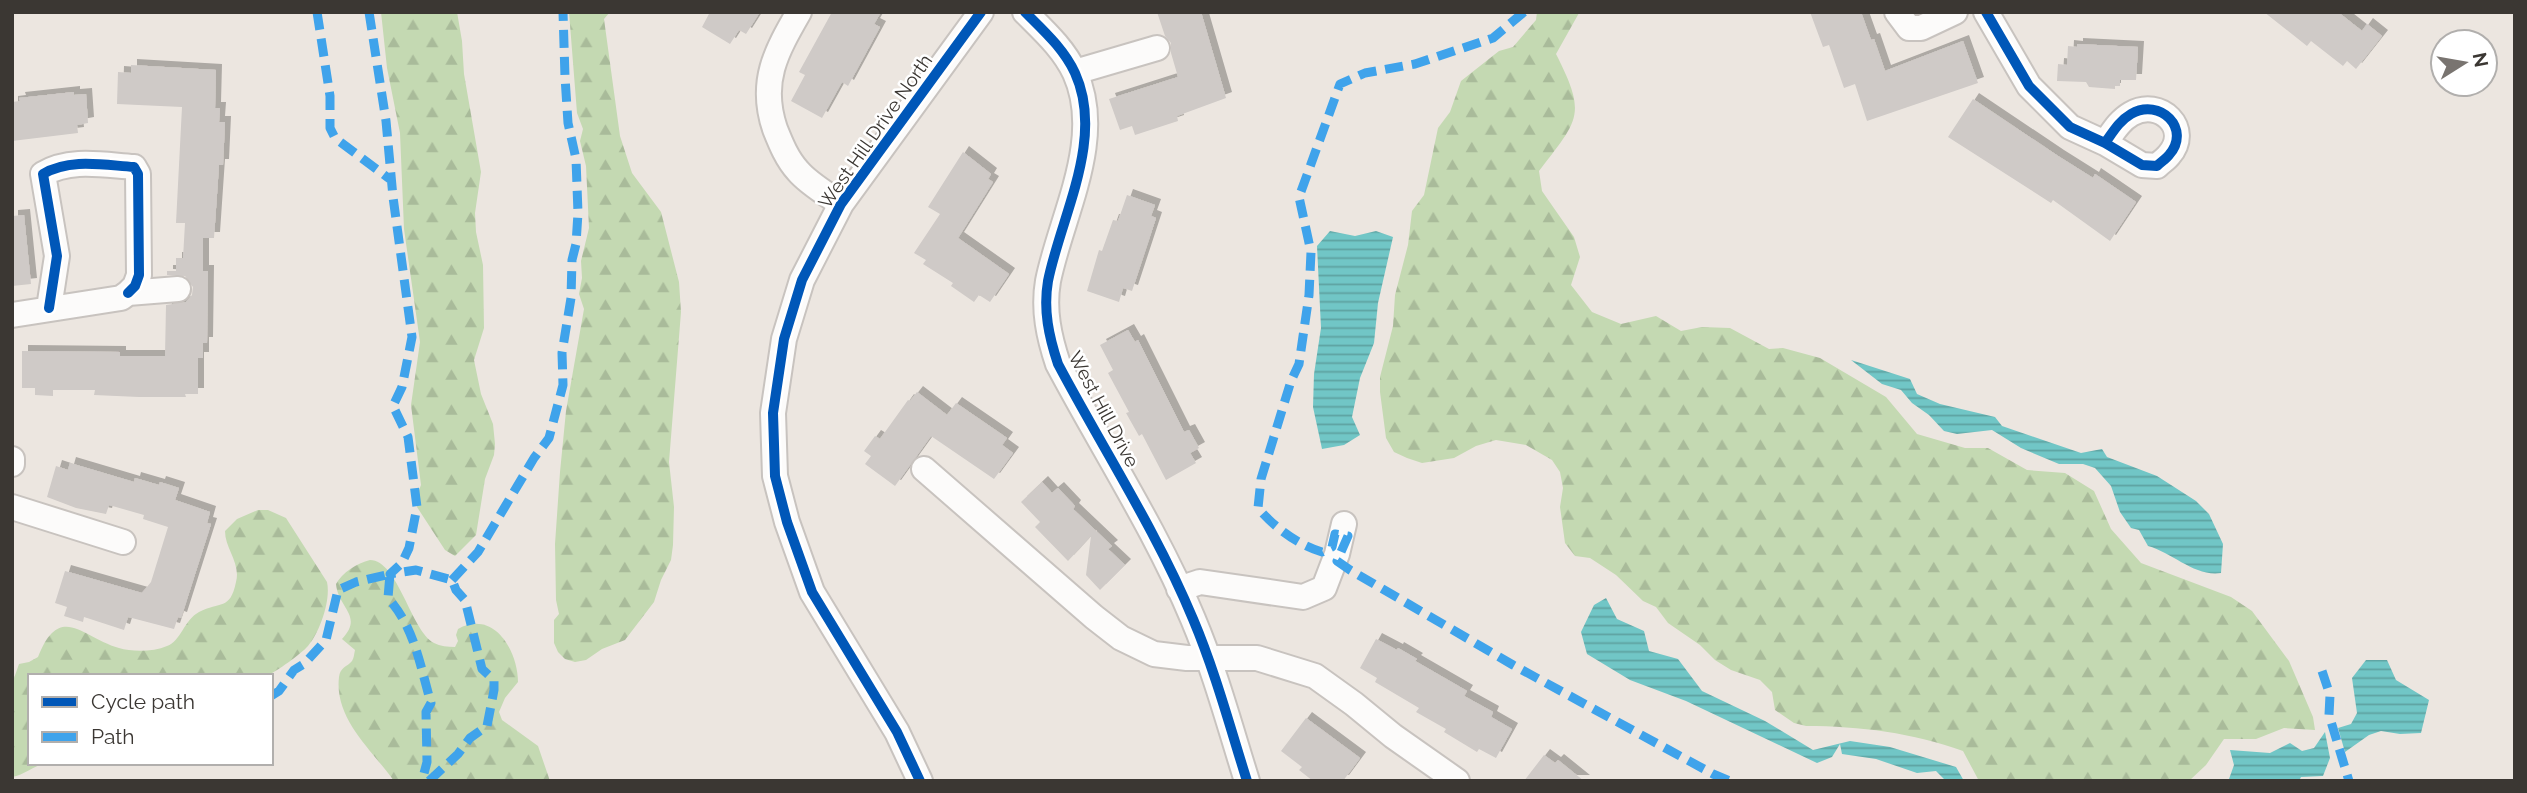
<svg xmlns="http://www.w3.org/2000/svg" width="2527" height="793" font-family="Raleway,sans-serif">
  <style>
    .forest { fill: url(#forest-firs) }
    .water { fill: url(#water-rules) }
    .building { fill: #cfcac7; filter: url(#shadow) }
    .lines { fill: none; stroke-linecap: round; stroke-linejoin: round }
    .minor-casing { stroke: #c8c3bf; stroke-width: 28 }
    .minor { stroke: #fcfbfa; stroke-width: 24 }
    .quiet { stroke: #3fa3eb; stroke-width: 9; stroke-dasharray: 18 9; stroke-linecap: butt }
    .cycleway-casing { stroke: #fff; stroke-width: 15 }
    .cycleway { stroke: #0057b8; stroke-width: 10 }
    .labels { text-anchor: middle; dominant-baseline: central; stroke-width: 5; stroke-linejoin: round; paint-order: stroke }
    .street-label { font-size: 19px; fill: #3b3733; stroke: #fff }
  </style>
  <defs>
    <pattern id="forest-firs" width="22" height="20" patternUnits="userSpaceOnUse" patternTransform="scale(1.75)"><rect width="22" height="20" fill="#c4d9b2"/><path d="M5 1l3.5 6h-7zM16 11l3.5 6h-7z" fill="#a9bb9a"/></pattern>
    <pattern id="water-rules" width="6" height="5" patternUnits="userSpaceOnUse" patternTransform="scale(1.75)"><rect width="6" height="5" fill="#71c6c6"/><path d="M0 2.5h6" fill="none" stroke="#5ea2a1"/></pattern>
    <filter id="shadow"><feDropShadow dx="6" dy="-6" stdDeviation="0" flood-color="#0004"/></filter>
  </defs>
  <rect width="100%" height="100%" fill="#ece6e0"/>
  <path class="forest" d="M381,12H457L462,41L464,74L481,172L475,213L476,232L483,265L484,328L474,360L481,394L493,424L495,444L494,455L485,479L476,535L455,556L445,550L417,507V495L421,485L411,405L420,342L404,229L400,133L387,68Z
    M569,12H610L604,19L620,136L632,173L661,212L679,282L681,312L669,462L674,507L673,545L671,560L661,580L654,602L625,640L602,649L586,660L575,662L565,659L558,652L554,643V620L559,614L556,600L555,544L560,472L566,411L584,309L579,294L582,278L581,261L589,228L586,166L580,141L583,129L577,113Z
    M1537,12L1579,13L1556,54C1587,115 1579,119 1539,171L1542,191L1574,237L1580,257L1571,285L1592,312L1621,324L1656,316L1681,331L1702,327L1730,328L1769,349L1783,348L1820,358L1886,397L1917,434L1965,448H1988L2027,470L2065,473L2094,491L2111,529L2141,563L2231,597L2252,611L2289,661L2313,717L2315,730L2284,728L2256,739H2224L2206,765L2189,781H1979L1963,751C1913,733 1860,726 1806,726L1794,723L1775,710L1772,692L1760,680L1731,670L1715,660L1700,645L1668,623L1656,607L1643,601L1616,575L1590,558L1575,556L1565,543L1560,507L1563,488L1560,472L1552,460L1526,445L1496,440L1476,446L1454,458L1422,463L1407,458L1394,452L1386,438L1380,392V377L1393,326L1395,295L1408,245L1412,211L1424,195L1438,128L1450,112L1461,81L1499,51L1513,47L1536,20Z
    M258,510H268L286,518L327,582C331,600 320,632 308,646C301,654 277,671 267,676H30V763H46C33,766 24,775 12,777V684L19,664L29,662L38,657C60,601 83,638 119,648C132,652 153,652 167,646C181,641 184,620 199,612C220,601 230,611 236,582C241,563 225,549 225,531L237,519Z
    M370,560C398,560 411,631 434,643C440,646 448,647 455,647L458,641L456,635L458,629C494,609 518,651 518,682L505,698L499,712L502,720L538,746L550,781H394C372,750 334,719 339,677C340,667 347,667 352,661C354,658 354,654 355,650L342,639C364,616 338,608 336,584C342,573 357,563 370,560Z"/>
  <path class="water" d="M1330,231L1355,236L1376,231L1393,237L1378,303L1374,343L1360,378L1352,417L1360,435L1344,445L1322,449L1313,407L1314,374L1321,328L1317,246Z
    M1851,360L1910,379L1917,394L1940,404L1995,417L2002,426L2081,453L2102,449L2107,457L2157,476L2196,501L2209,514L2223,544L2221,573C2195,577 2173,553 2148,546L2139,530L2131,528L2120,512L2111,486L2095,468L2083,464H2059L2021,448L1992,430L1957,434L1944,431L1929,415L1912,403L1901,390L1882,384Z
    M1606,598L1617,619L1644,631L1649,651L1678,659L1702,691L1765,721L1813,750L1850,741L1890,747L1956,767L1964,781H1946L1936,771L1917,773L1876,759L1842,754L1840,744L1832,757L1817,763L1686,701L1630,680L1587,654L1581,632L1594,605Z
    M2366,660H2387L2396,680L2429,700L2421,733L2400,734L2381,731L2369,735L2345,752L2338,728L2351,724L2357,713L2352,678Z
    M2325,732L2330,758L2323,776L2301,777L2299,781H2208L2229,779L2234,765L2230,750L2270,753L2290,743L2302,751L2314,748Z"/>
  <path class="building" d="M710,12H760L746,34L739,30L730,44L702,27Z
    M832,12H881L874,24L880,27L848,86L842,82L822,118L791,101L805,75L799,72Z
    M1157,12H1201L1226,98L1177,116L1178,121L1135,135L1132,126L1120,130L1109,99L1178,77L1171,53V43L1165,36Z
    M1810,12H1861L1871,40L1874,39L1885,71L1963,41L1978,83L1867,121L1855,84L1844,88L1829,45L1823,47Z
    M2264,12H2338L2362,31L2367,24L2382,36L2356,69L2347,61L2343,66L2311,41L2307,46Z
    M2077,44L2138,47L2136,80H2120V86H2115V89L2089,87L2086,82L2057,81L2058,64L2067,65L2068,46L2077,47Z
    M131,65L216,70L215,108H220L219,122H225L223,165H219L214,238H203V271H208L207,343H203V358H198V394H185L186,397H139L94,395L95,390H53V396L35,395V388H22V351L120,352V356H165L166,305L186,302L192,295L193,287L185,276L167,275V271H176V258H183L185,223H176L182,107L117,104L118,72L131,73Z
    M74,92V95L86,94L88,123L77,125L78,133L12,141V102L20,101L19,98Z
    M1973,99L2058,156L2093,178L2095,174L2136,202L2110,241L2053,200L2051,203L1948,137Z
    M963,152L991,174L988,179L993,182L958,238L1009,274L990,302L979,295L974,302L951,286L953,283L923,264L926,260L914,253L940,214L928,207Z
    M1127,195L1155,205L1151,216L1156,218L1132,291L1123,288L1119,302L1087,291L1099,250L1102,251L1113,220L1118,221Z
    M24,215L31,284L12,286V216Z
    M1128,330L1135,342L1138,340L1184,432L1189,430L1199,448L1190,453L1196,463L1166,480L1142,434L1139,436L1126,413L1129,412L1108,373L1113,370L1100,345Z
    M917,392L947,415L956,403L1007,438L1002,445L1013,453L994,479L931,436L895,486L865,464L871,456L864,451L875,436L880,439L908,400L910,401Z
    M70,463L134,482L135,478L159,485L160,482L179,488L175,500L210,512L207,523L211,524L181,618L178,617L174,629L128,617L124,630L84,617L83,622L64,616L67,607L55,603L65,571L142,593L151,582L168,527L143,519L144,515L109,505L106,514L76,508L47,497L56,466L68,470Z
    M1042,482L1052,493L1058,488L1075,506L1073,509L1112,546L1108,549L1125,565L1100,590L1086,575L1091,536L1068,561L1035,527L1040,522L1021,502Z
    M1376,639L1397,650L1398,648L1417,659L1415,661L1467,691L1464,696L1493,712L1491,717L1512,729L1496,758L1479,749L1477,752L1444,732L1446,729L1416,712L1419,708L1375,682L1377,678L1360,668Z
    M1306,718L1360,758L1343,781H1313L1299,770L1302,767L1281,751Z
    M1544,755L1555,763L1558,760L1584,781H1524Z"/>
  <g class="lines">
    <g class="minor-casing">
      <path id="minor" d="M799,12C776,52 759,82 775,129C781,144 787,159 798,171C809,184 827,194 841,204
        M1025,12C1044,31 1064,49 1075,73C1105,139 1061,216 1048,281C1043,310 1049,337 1058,364C1103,449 1156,530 1193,619C1215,671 1230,727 1247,781
        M1897,12L1909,28H1921L1955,12
        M1986,12L2029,86L2070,127L2105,143L2142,165L2157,166C2161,162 2166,159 2169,155C2192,129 2160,97 2131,114C2119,121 2113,132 2105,143
        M1075,72L1157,48
        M49,308L57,256L43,174C70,158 103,165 134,167L138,174L139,275L135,286L128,293
        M12,315L121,298L128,293L178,289
        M12,459V464
        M924,469L1094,617L1121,638L1154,654L1187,658H1257L1315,676L1354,704L1393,736L1457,781
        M12,507L123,542
        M1179,589L1200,582L1303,597L1324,588L1337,554L1344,524
        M920,781L897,732L812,592L787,522L775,476L773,413L784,339L802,280L841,204L981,12"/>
    </g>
    <use href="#minor" class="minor"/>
    <path class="quiet" d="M317,12L330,96V128L335,138L391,180
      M369,12L386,121L393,197L412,337L402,387L393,406L408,437L417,507L409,548L402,563L390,574L416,570L452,580L456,590L465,600L482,669L494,680V690L487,726L470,738L458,754L429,781
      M1524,12L1493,38L1415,64L1365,73L1340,84L1299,197L1311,252L1309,295L1299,364L1291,381L1261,479L1258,508C1274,527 1298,545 1322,552L1332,547L1335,534L1348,536L1337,561L1350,570L1513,665L1713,774L1730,781
      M452,580L478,552L534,458L549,438L563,385L562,353L571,298L572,260L576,244L578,213L576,159L568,123L565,77L563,12
      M2322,671L2330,695L2329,715L2349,781
      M271,696L279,691L294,670L304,664L326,640L338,590L356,582L390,574L388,598C415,628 420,666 431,703L426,712L427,762L422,781"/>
    <g class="cycleway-casing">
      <path id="cycleway" d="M1025,12C1044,31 1064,49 1075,73C1105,139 1061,216 1048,281C1043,310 1049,337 1058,364C1103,449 1156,530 1193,619C1215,671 1230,727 1247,781
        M1986,12L2029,86L2070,127L2105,143L2142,165L2157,166C2161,162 2166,159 2169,155C2192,129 2160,97 2131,114C2119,121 2113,132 2105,143
        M49,308L57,256L43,174C70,158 103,165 134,167L138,174L139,275L135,286L128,293
        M920,781L897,732L812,592L787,522L775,476L773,413L784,339L802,280L841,204L981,12"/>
    </g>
    <use href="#cycleway" class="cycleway"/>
  </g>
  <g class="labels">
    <g class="street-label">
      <text transform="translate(875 131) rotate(-55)">West Hill Drive North</text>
      <text transform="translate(1104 409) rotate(62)">West Hill Drive</text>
    </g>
  </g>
  <rect width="2527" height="793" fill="none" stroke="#3b3733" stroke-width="28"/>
  <rect x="28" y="674" width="245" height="91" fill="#ffffff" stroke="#b1afad" stroke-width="2"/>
  <rect x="42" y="697" width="35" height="10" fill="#0057b8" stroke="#b1afad" stroke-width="2"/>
  <text x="91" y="709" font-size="21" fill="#3b3733">Cycle path</text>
  <rect x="42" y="732" width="35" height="10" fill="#3fa3eb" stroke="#b1afad" stroke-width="2"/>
  <text x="91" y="744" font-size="21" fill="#3b3733">Path</text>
  <g transform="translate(2464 63) rotate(79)"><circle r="33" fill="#ffffff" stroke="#b1afad" stroke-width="2"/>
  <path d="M0-5L12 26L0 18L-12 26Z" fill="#797470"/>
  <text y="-10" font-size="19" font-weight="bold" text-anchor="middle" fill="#3b3733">N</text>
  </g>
</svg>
